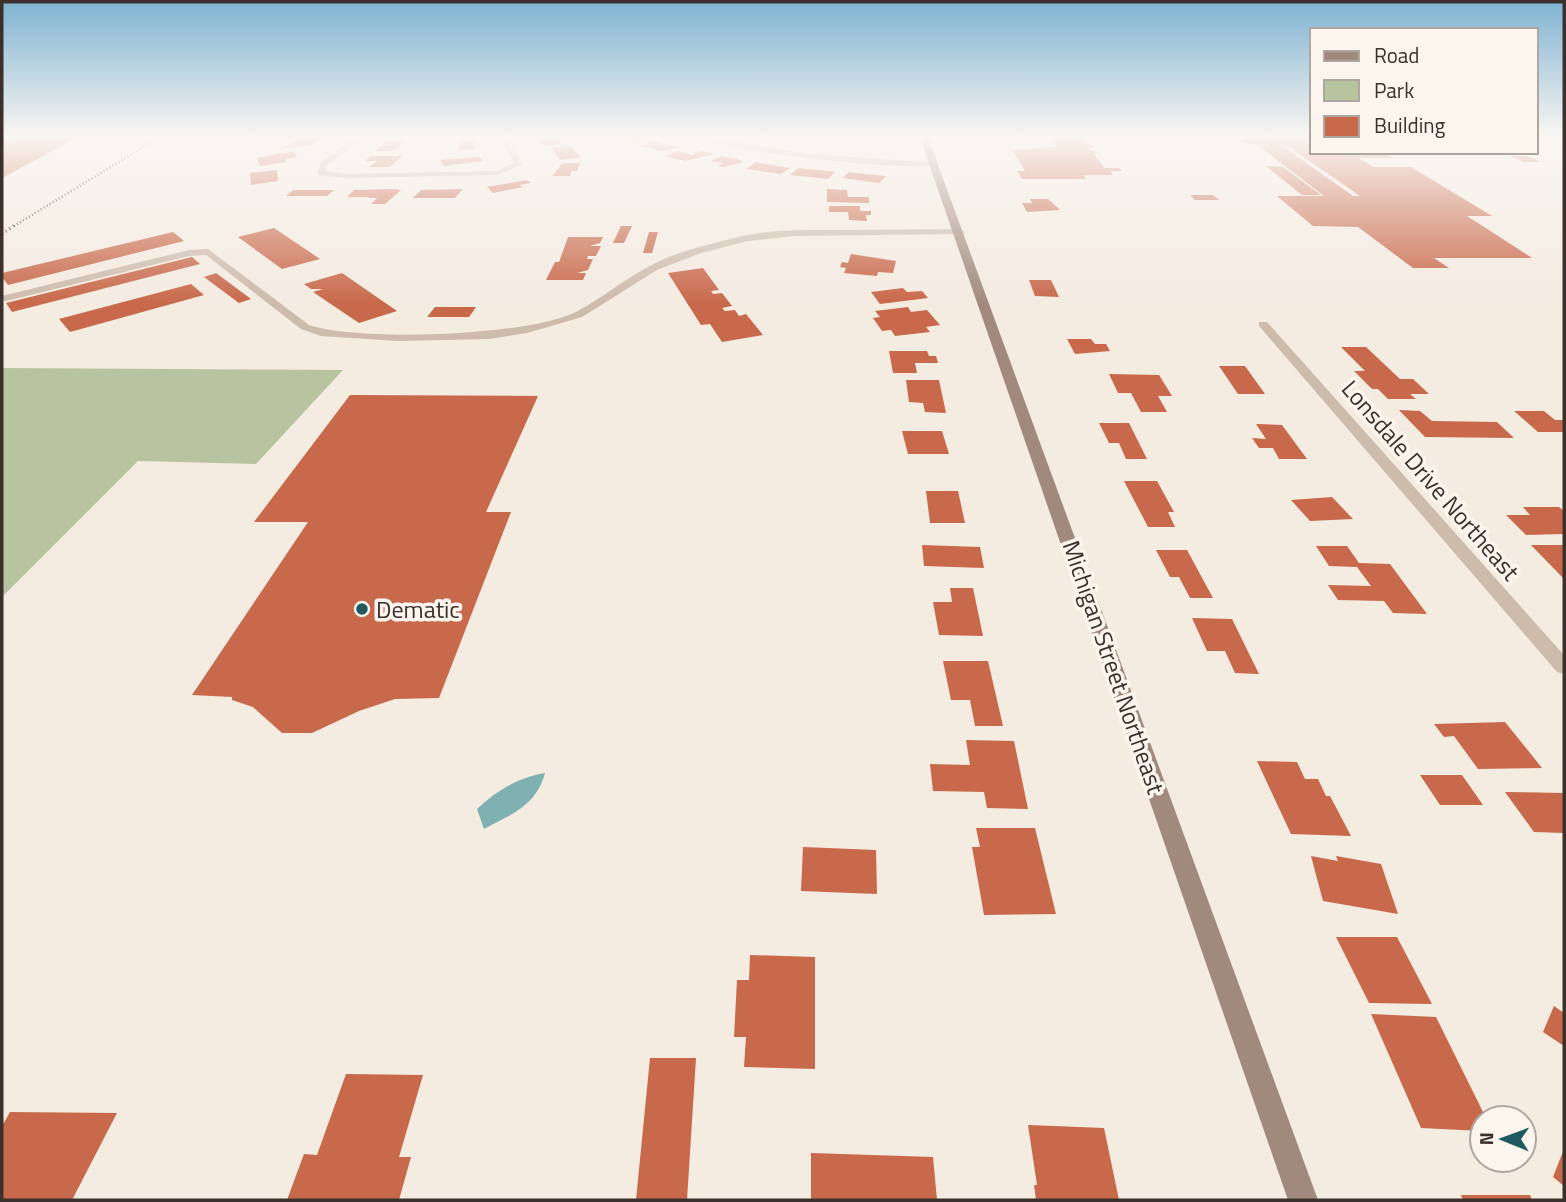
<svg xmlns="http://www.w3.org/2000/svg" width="1566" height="1202" font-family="'Titillium Web',sans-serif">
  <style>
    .green { fill: #b8c4a0 }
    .water { fill: #7fb0b2 }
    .building { fill: #c8694b; fill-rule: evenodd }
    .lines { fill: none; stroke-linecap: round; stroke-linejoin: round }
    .street { fill: #cdbbac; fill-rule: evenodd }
    .secondary { fill: #a18a7d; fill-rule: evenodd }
    .rail-far1 { stroke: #3b302b; stroke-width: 2.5; stroke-dasharray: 1 2.5; stroke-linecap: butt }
    .rail { stroke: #3b302b; stroke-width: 3.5; stroke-dasharray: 1 3.5; stroke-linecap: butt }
    .poi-dot { fill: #1f5a5e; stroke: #fbf5ee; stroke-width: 2.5 }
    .labels { text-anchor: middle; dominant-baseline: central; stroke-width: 7; stroke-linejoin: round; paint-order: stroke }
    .street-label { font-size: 24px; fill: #3b302b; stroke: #fbf5ee }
    .poi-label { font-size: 24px; fill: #3b302b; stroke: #fbf5ee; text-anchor: start }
  </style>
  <rect width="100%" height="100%" fill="#f4ebe1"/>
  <path class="green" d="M2,368L343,370L256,464L138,461L2,597Z"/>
  <path class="water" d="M545,773C536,806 512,814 484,829L477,809C498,790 517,778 545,773Z"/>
  <path class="building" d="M539,135H556L562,144L544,146L538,139Z
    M638,135L649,139L637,143L616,136Z
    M302,136L321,139L314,145L282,148Z
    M1242,136H1312V152H1384L1393,158H1359L1373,167H1411L1492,216H1467L1532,258H1434L1449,268H1413L1358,227L1313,226L1277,196H1324L1259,146L1234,140H1246ZM1284,147H1289L1360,196H1353Z
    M78,137L2,178V139Z
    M1049,137H1082L1094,148H1089L1090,150L1099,153H1093L1105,168H1119L1122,171H1110L1113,175H1083L1086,179H1022L1017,171H1025L1013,150L1057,147Z
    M475,140V149L459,150V141Z
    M387,141H405L394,151H375Z
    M653,141L667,145L682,147L661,151L641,146Z
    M570,146L581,157L561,160L551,148Z
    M294,151L297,157L285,159L286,162L260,166L257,158Z
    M679,151L692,155L702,151L714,154L685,161L665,156Z
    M371,156H402L389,167H369L377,161H365Z
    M721,156L737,159L743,162L724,167L718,166L723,163L711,161Z
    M1510,156H1528L1541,162H1523Z
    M480,157L483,161L444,166L440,160Z
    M756,162L766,164L790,168L781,174L746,169Z
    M563,163H580L577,171H572L570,176H552Z
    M1266,166L1283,167L1321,195H1302Z
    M798,168L828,171L835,172L828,179L790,175Z
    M277,170L278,181L251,185L250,173Z
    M849,172L856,173L886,176L879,183L842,178Z
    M527,180L531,183L519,185L523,187L493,193L487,187Z
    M392,189L401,190L385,204H371L377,198H368L370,197H347L354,190Z
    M463,189L455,198H413L421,190Z
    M827,189L847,190L848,197H869V203L827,202Z
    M293,190H334L327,196H286Z
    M1190,195H1213L1219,200H1195Z
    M1030,199H1048L1060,210L1027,212L1022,203H1032Z
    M829,206H860V211H871V215H866L867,221L849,220L848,212H829Z
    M621,226H632L624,243H613Z
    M274,228L320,259L282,269L238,237Z
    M173,232L184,241L8,285L2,277V273Z
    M649,232H658L652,253H643Z
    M568,237H603L600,243L590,246H601L596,256H588L587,259H593L588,270L577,273H586L583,280H546L555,262H559Z
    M851,254L896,261L893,273L878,272L877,276L844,273L846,268L840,267L842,262L848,263Z
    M192,257L200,264L12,312L6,303Z
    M703,268L719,290L711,291L713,294L722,293L732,306L722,308L725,311L735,310L739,316L746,314L763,335L722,342L710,324L701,325L668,273Z
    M216,273L251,299L239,303L204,277Z
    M342,273L397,311L359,323L313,292L323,289H311L304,284Z
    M1029,280H1051L1059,297L1035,296Z
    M191,284L204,295L70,332L59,319Z
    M903,288L907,292L922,291L928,298L880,304L871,292Z
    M435,307H476L469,317H427Z
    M908,307L911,312L927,310L940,325L926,327L930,332L895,336L891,330L882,331L873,318L880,317L875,311Z
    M1067,339H1091L1095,344H1106L1110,351L1075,354Z
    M1341,347H1366L1400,379H1413L1429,394H1410L1416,399H1388L1378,389H1372L1354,371H1365Z
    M889,351H927L929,356H936L938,363H915L917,373H893Z
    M1219,366H1245L1265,394H1238Z
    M1109,374L1159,375L1172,396H1158L1167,412H1141L1131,393H1118Z
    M906,380H939L946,413L925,412L923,403L909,402Z
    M350,395L538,396L486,512H511L439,698L395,699L359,711L312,733H282L253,707L232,700V697L192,695L308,522H254Z
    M1399,410L1420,411L1432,421L1497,422L1514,438L1425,437Z
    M1514,411H1544L1555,420H1564V432H1538Z
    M1099,423H1129L1147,459H1126L1119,443H1109Z
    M1256,424L1282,425L1307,459H1279L1273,448H1259L1252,438L1266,439Z
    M902,431H942L949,454H908Z
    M1124,481H1157L1174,512H1168L1175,527H1148Z
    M926,491H958L965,523H930Z
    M1332,497L1353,519L1310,521L1291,500Z
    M1523,507H1559L1564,511V534L1526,535L1506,515H1530Z
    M922,545L980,547L984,568L924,566Z
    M1531,545H1564V579Z
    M1316,546H1347L1359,563L1390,564L1427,614L1393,613L1384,601L1338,600L1328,585L1371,586L1357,567L1329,566Z
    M1156,550H1187L1213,598H1190L1179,577H1170Z
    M950,588H973L983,636L939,635L933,602H952Z
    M1192,618L1232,619L1259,674L1235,673L1225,651H1207Z
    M943,661H988L1003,726H975L970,700H951Z
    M1505,722L1542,768L1478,769L1454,736L1444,737L1434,724Z
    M966,740L1014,741L1028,809L987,808L984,792L933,791L930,764L970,765Z
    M1257,761L1297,762L1305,779H1318L1326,796H1330L1351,836L1291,834Z
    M1420,775H1462L1483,805H1440Z
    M1505,792L1564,793V833L1534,832Z
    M976,828H1035L1056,914L984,915L972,847H980Z
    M803,847L876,850L877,894L801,891Z
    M1311,856L1338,861L1336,856L1381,864L1398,914L1323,901Z
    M1336,937H1397L1432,1004L1369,1003Z
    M750,955L815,957V1069L744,1067L746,1037H734L737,980H749Z
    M1554,1006L1564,1013V1046L1543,1032Z
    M1371,1014L1436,1017L1486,1118H1482V1131L1421,1128Z
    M650,1058H696L687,1200H636Z
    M346,1074L423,1075L399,1157H411L399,1200H287L304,1154L317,1155Z
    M10,1112L117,1113L72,1200H2V1126Z
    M1028,1125L1104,1128L1119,1200H1036L1034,1185H1037Z
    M1564,1149V1186L1553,1177Z
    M811,1153L933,1157L937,1200H811Z
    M1461,1195H1530L1532,1200H1463Z"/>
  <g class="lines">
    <path class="street" d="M359,135H367L327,165L325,171L348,174L497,171L514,163L503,143L505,135H512L511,143L522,164L498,175L348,178L317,175L321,162Z
      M687,135L811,154L937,163C915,175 713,149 687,135Z
      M960,229L965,232L963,234L794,236L748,241L701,253L657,270L582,317L527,333L489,339L398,341L321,336L301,329L206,255L189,256L6,301L2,300V296L6,295L189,250L208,249L309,325C360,342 527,336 576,312C601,299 623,280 648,267C676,251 712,244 743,236C774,229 807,230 838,230C879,230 919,229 960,229Z
      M1259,322H1267L1564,655V674L1557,672L1259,326Z"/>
    <path class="secondary" d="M919,135H927L1318,1200H1288Z"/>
    <path class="rail-far1" d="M14,226L163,135"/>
    <path class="rail" d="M2,234L16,224"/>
  </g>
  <linearGradient id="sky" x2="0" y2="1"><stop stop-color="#7eb2d2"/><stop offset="0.45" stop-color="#faf6f2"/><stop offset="1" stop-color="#faf6f2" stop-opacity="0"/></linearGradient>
  <rect width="1566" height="303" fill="url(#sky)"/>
  <circle class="poi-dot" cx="362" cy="609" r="7"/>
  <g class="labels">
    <g class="street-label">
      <text transform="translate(1431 480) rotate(49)">Lonsdale Drive Northeast</text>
      <text transform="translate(1114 667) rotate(71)">Michigan Street Northeast</text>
    </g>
    <g class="poi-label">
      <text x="376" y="609">Dematic</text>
    </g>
  </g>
  <rect width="1566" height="1202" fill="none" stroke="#3b302b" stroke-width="7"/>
  <rect x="1310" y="28" width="228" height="126" fill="#fbf5ee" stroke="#aea6a0" stroke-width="2"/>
  <rect x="1324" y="51" width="35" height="10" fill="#a18a7d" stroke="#aea6a0" stroke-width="2"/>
  <text x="1374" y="63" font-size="21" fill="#3b302b">Road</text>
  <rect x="1324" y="80" width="35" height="21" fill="#b8c4a0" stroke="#aea6a0" stroke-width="2"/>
  <text x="1374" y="98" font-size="21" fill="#3b302b">Park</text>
  <rect x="1324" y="116" width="35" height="21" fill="#c8694b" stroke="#aea6a0" stroke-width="2"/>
  <text x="1374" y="133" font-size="21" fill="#3b302b">Building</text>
  <g transform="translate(1503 1139) rotate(271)"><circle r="33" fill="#fbf5ee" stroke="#aea6a0" stroke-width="2"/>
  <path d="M0-5L12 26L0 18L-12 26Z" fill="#1f5a5e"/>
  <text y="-10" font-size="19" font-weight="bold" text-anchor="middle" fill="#3b302b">N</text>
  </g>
</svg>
